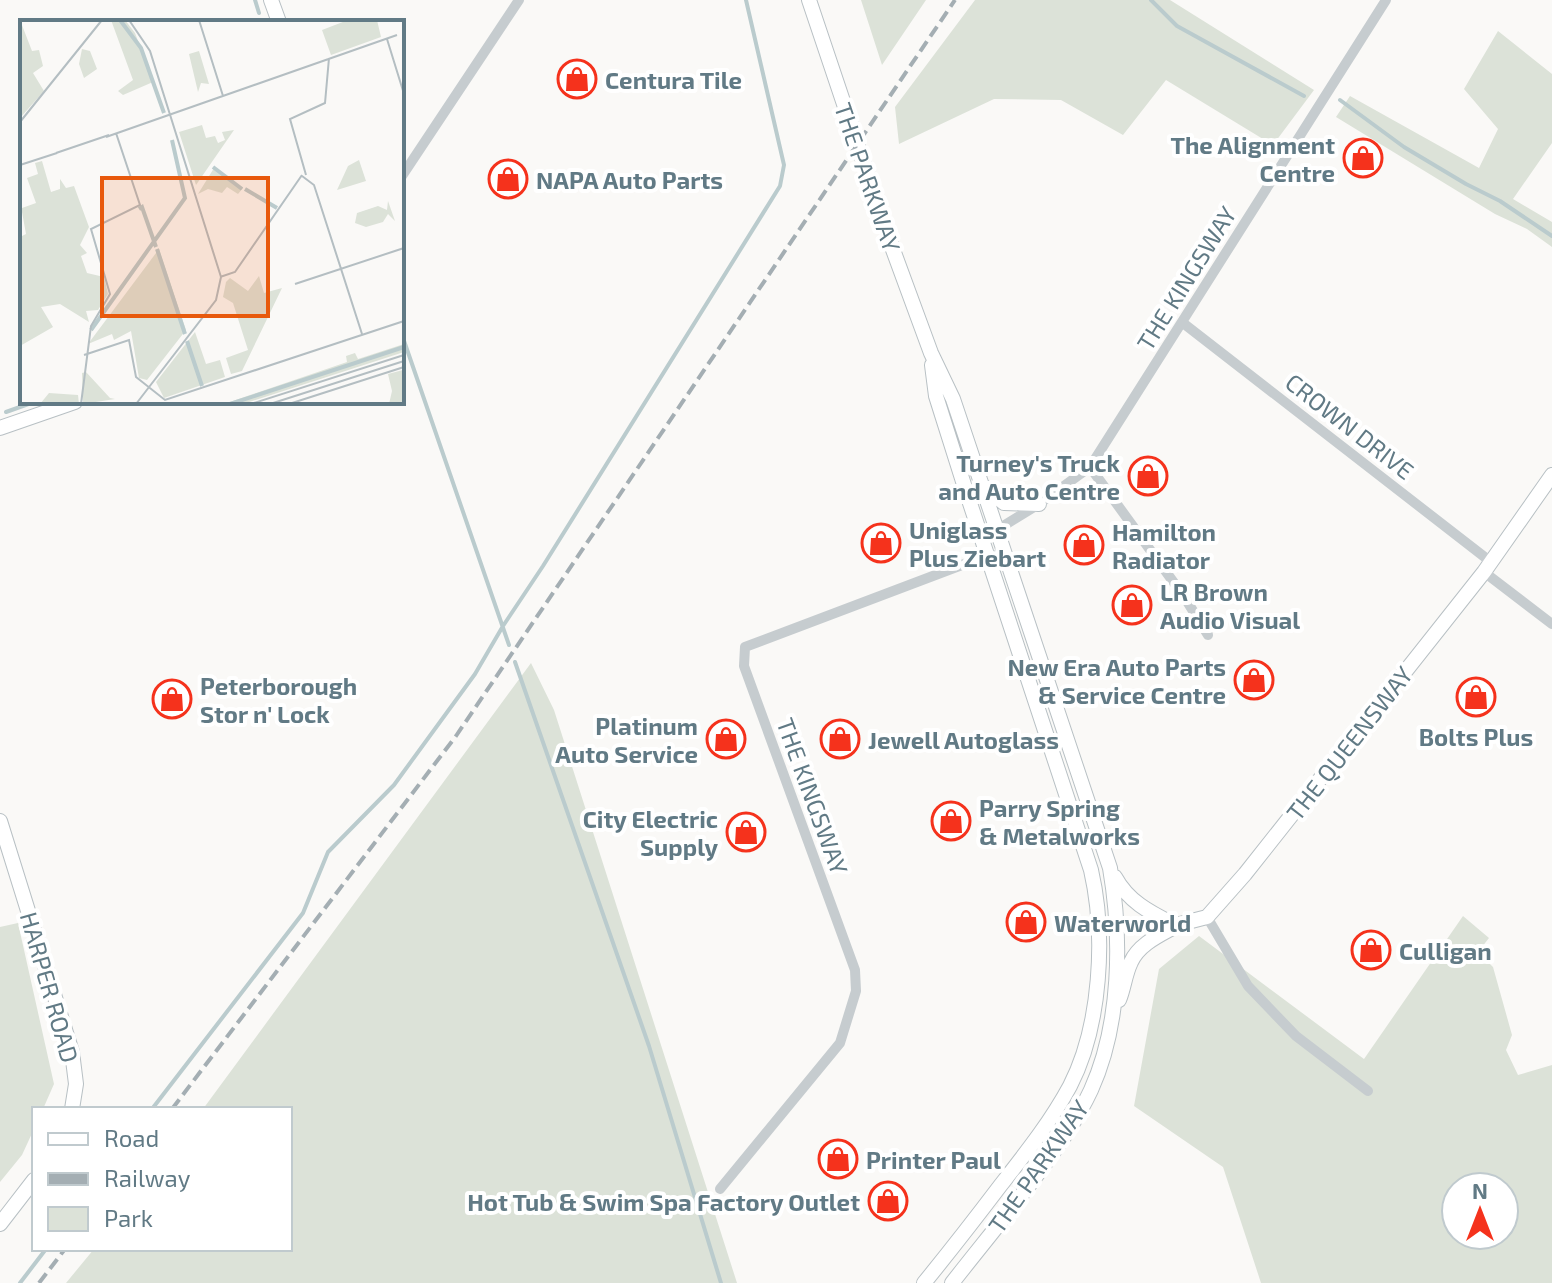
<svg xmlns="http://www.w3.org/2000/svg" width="1552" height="1283" font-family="'Exo 2',sans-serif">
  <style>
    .green { fill: #dce2d8; fill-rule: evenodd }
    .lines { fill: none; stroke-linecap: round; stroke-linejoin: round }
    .stream { stroke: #bacbcd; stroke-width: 4 }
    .secondary-casing { stroke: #b8c0c4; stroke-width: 16 }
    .street { stroke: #c6cccf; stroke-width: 10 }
    .secondary { stroke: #fff; stroke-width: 14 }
    .rail { stroke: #a4aeb3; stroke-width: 4; stroke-dasharray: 12 6; stroke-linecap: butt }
    .labels { text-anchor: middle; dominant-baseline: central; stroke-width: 8; stroke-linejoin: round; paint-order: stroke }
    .poi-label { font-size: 24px; font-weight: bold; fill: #617a85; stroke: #fff; text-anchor: start }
    .street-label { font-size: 24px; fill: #617a85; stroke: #fff }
    .inset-river { fill: none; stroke: #bacbcd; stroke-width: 4 }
    .inset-road { fill: none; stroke: #b4bec2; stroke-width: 2 }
    .view { fill: #e8590c; fill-opacity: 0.15; stroke: #e8590c; stroke-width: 4 }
    .inset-edge { fill: none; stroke: #617a85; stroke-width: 4 }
  </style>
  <rect width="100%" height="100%" fill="#faf9f7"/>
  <path class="green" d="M861,0H926L882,65Z
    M975,0H1170L1314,90L1273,145L1166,80L1123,135L1061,100L994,99L899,144L895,107Z
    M1498,31L1552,74V143L1513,199L1552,222V247L1527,229L1495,214L1336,117L1350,96L1479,168L1498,129L1464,89Z
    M531,663L554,710L737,1283H66L94,1249H290V1109H203Z
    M1463,916L1489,938L1478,952L1493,967L1512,1035L1506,1050L1518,1075L1552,1065V1283H1261L1223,1167L1134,1106L1159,969L1199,936L1364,1059ZM1456,1187H1504V1235H1456Z
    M18,923L54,1084L43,1109H34V1129L22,1155L0,1182V927Z"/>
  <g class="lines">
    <path class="stream" d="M255,0L259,13
      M1151,0L1177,26L1304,96
      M1340,100L1404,147L1466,184L1500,201L1552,236
      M402,335L509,645
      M6,412L34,402
      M515,662L649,1046L721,1283
      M152,1109L303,913L328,852L394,785L475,674L503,626L543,566L780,186L784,165L746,0
      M20,1283L46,1249"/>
    <g class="secondary-casing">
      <path id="secondary" d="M271,0L279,22
        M809,0L892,247L931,353L953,399L1110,868C1122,938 1121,1024 1091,1090C1077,1120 1058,1146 1039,1172C1011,1210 981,1246 952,1283
        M0,428L75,402
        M982,485L1004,503L1039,504
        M0,821L72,1052L76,1084L72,1109
        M1115,877C1128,901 1149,912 1173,924
        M1109,926L1176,925L1207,917L1245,874L1484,572L1552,475
        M1119,1000C1124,988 1125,974 1131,962C1139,944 1160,935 1176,926
        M0,1224L34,1180
        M924,1283C950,1251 975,1219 1000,1186C1025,1154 1050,1123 1070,1086C1101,1026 1106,935 1091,870L966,491L936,396L932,365"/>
    </g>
    <path class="street" d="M402,176L519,0
      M1183,323L1491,562
      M1090,467L1185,598L1208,635
      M982,539L1039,504L1090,467L1386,0
      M1484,572L1552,624
      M1207,917L1248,986L1296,1036L1368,1091
      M720,1189L840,1043L856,991L855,970L744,666L745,647L991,554"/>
    <use href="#secondary" class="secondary"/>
    <path class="rail" d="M172,1109L456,736L955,0
      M39,1283L65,1249"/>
  </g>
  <defs>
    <g id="shop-ring" transform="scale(2)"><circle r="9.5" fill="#fff" stroke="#f5321c" stroke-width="1.5"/><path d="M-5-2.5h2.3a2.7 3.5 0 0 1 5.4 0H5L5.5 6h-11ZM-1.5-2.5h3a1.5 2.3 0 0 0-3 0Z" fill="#f5321c"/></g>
  </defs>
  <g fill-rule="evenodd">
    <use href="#shop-ring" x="577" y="79"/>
    <use href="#shop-ring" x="1363" y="158"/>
    <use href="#shop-ring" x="508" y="179"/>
    <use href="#shop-ring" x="1148" y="476"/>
    <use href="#shop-ring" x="881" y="543"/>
    <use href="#shop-ring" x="1084" y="545"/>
    <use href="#shop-ring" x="1132" y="605"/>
    <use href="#shop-ring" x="1254" y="680"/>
    <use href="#shop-ring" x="1476" y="697"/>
    <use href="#shop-ring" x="172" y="699"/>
    <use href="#shop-ring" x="726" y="739"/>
    <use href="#shop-ring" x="840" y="739"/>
    <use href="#shop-ring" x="951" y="821"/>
    <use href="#shop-ring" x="746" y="832"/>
    <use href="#shop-ring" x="1026" y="922"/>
    <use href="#shop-ring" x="1371" y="950"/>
    <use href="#shop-ring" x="838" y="1159"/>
    <use href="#shop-ring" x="888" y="1201"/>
  </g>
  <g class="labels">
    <g class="poi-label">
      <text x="605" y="79">Centura Tile</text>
      <text x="1335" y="144" text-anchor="end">The Alignment<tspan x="1335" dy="28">Centre</tspan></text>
      <text x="536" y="179">NAPA Auto Parts</text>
      <text x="1120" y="462" text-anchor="end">Turney's Truck<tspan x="1120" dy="28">and Auto Centre</tspan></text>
      <text x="909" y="529">Uniglass<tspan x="909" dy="28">Plus Ziebart</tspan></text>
      <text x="1112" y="531">Hamilton<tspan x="1112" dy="28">Radiator</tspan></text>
      <text x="1160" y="591">LR Brown<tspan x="1160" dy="28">Audio Visual</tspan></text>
      <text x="1226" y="666" text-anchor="end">New Era Auto Parts<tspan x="1226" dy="28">&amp; Service Centre</tspan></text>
      <text x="200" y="685">Peterborough<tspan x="200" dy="28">Stor n' Lock</tspan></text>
      <text x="698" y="725" text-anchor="end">Platinum<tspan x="698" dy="28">Auto Service</tspan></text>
      <text x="1476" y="736" text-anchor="middle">Bolts Plus</text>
      <text x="868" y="739">Jewell Autoglass</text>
      <text x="979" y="807">Parry Spring<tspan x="979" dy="28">&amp; Metalworks</tspan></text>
      <text x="718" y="818" text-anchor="end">City Electric<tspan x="718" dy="28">Supply</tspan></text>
      <text x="1054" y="922">Waterworld</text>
      <text x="1399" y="950">Culligan</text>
      <text x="866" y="1159">Printer Paul</text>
      <text x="860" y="1201" text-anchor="end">Hot Tub &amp; Swim Spa Factory Outlet</text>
    </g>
    <g class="street-label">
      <text transform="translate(868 177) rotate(71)">THE PARKWAY</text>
      <text transform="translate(1186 278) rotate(-58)">THE KINGSWAY</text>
      <text transform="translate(1350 426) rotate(38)">CROWN DRIVE</text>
      <text transform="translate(1349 743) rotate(-52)">THE QUEENSWAY</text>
      <text transform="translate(813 796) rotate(70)">THE KINGSWAY</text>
      <text transform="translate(50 987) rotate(74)">HARPER ROAD</text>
      <text transform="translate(1038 1166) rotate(-55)">THE PARKWAY</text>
    </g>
  </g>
  <g transform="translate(20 20)">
    <rect width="384" height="384" fill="#faf9f7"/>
    <path d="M0,0L12,31L19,30L23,46L13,53L24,71L0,98ZM91,0H105L115,13L145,92L133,62L103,75L98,71L113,60ZM328,0H357L361,17L311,35L302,10ZM62,29L70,31L77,49L64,58L59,44ZM179,31L189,64L181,63L178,72L169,34ZM182,105L186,118L195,116L198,123L205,120L202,112L214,110L176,165L159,112ZM339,140L346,161L317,170L328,146ZM22,141L31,172L40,169V159L46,168L54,166L69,207L60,225L67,233L61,236L67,253L84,257L88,274L78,290L66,291L69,302L40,284L21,287L33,307L0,326V217L6,214L0,181L2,188L16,183L7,158L18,154L15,143ZM194,148L223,168L218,174L207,167L202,173L188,169L178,174ZM368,181L375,201L368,194L363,202L346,207L335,203L337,193L358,186L367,190ZM139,229L166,310L127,360L119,358L111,311L94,320L92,314L68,324ZM239,256L244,273L262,268L222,351L211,354L206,338L228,330L213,283L203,277L206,262L210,258L228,271ZM175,312L186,344L200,340L205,357L144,378L136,362ZM384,324V332L223,384H204L327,342L326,336L335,333L338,339ZM383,350L384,384H369L372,371L368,354ZM66,352L90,378L95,379L63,384L62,353ZM29,373L58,375L59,384H20Z" fill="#dce2d8"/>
    <path class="inset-river" d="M100,0L121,28L144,93M193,147L222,169M225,169L257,188M119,189L122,187L136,227M137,229L165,314M71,310L165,178L152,120M167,321L182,366M210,384L384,327"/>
    <path class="inset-road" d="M109,0L130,31L201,257L196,280L116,384M179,0L203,76M367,19L384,74M0,102L82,0M86,117L377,15M36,133L89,115M0,145L37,133M286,155L270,99L305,83L309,38M282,156L294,165L342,314M200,257L215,252L282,155M275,264L384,228M64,335L109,320L116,357L145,380L384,301M61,384L71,306L90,274L71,209L120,185L96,113M231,384L384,335M250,384L384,341M269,384L384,347"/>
    <path class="view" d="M82,158H248V296H82Z"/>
    <rect width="384" height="384" class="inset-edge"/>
  </g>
  <rect x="32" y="1107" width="260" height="144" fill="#ffffff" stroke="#c0cace" stroke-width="2"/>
  <rect x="48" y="1133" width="40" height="12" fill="#ffffff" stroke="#c0cace" stroke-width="2"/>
  <text x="104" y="1147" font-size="24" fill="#617a85">Road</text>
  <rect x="48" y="1173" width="40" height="12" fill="#a4aeb3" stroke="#c0cace" stroke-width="2"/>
  <text x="104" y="1187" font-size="24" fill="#617a85">Railway</text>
  <rect x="48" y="1207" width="40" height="24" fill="#dce2d8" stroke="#c0cace" stroke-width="2"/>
  <text x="104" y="1227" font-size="24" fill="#617a85">Park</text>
  <g transform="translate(1480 1211)"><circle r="38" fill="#ffffff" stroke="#c0cace" stroke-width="2"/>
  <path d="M0-6L14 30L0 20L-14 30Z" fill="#f5321c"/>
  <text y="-12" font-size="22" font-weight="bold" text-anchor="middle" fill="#617a85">N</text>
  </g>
</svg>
